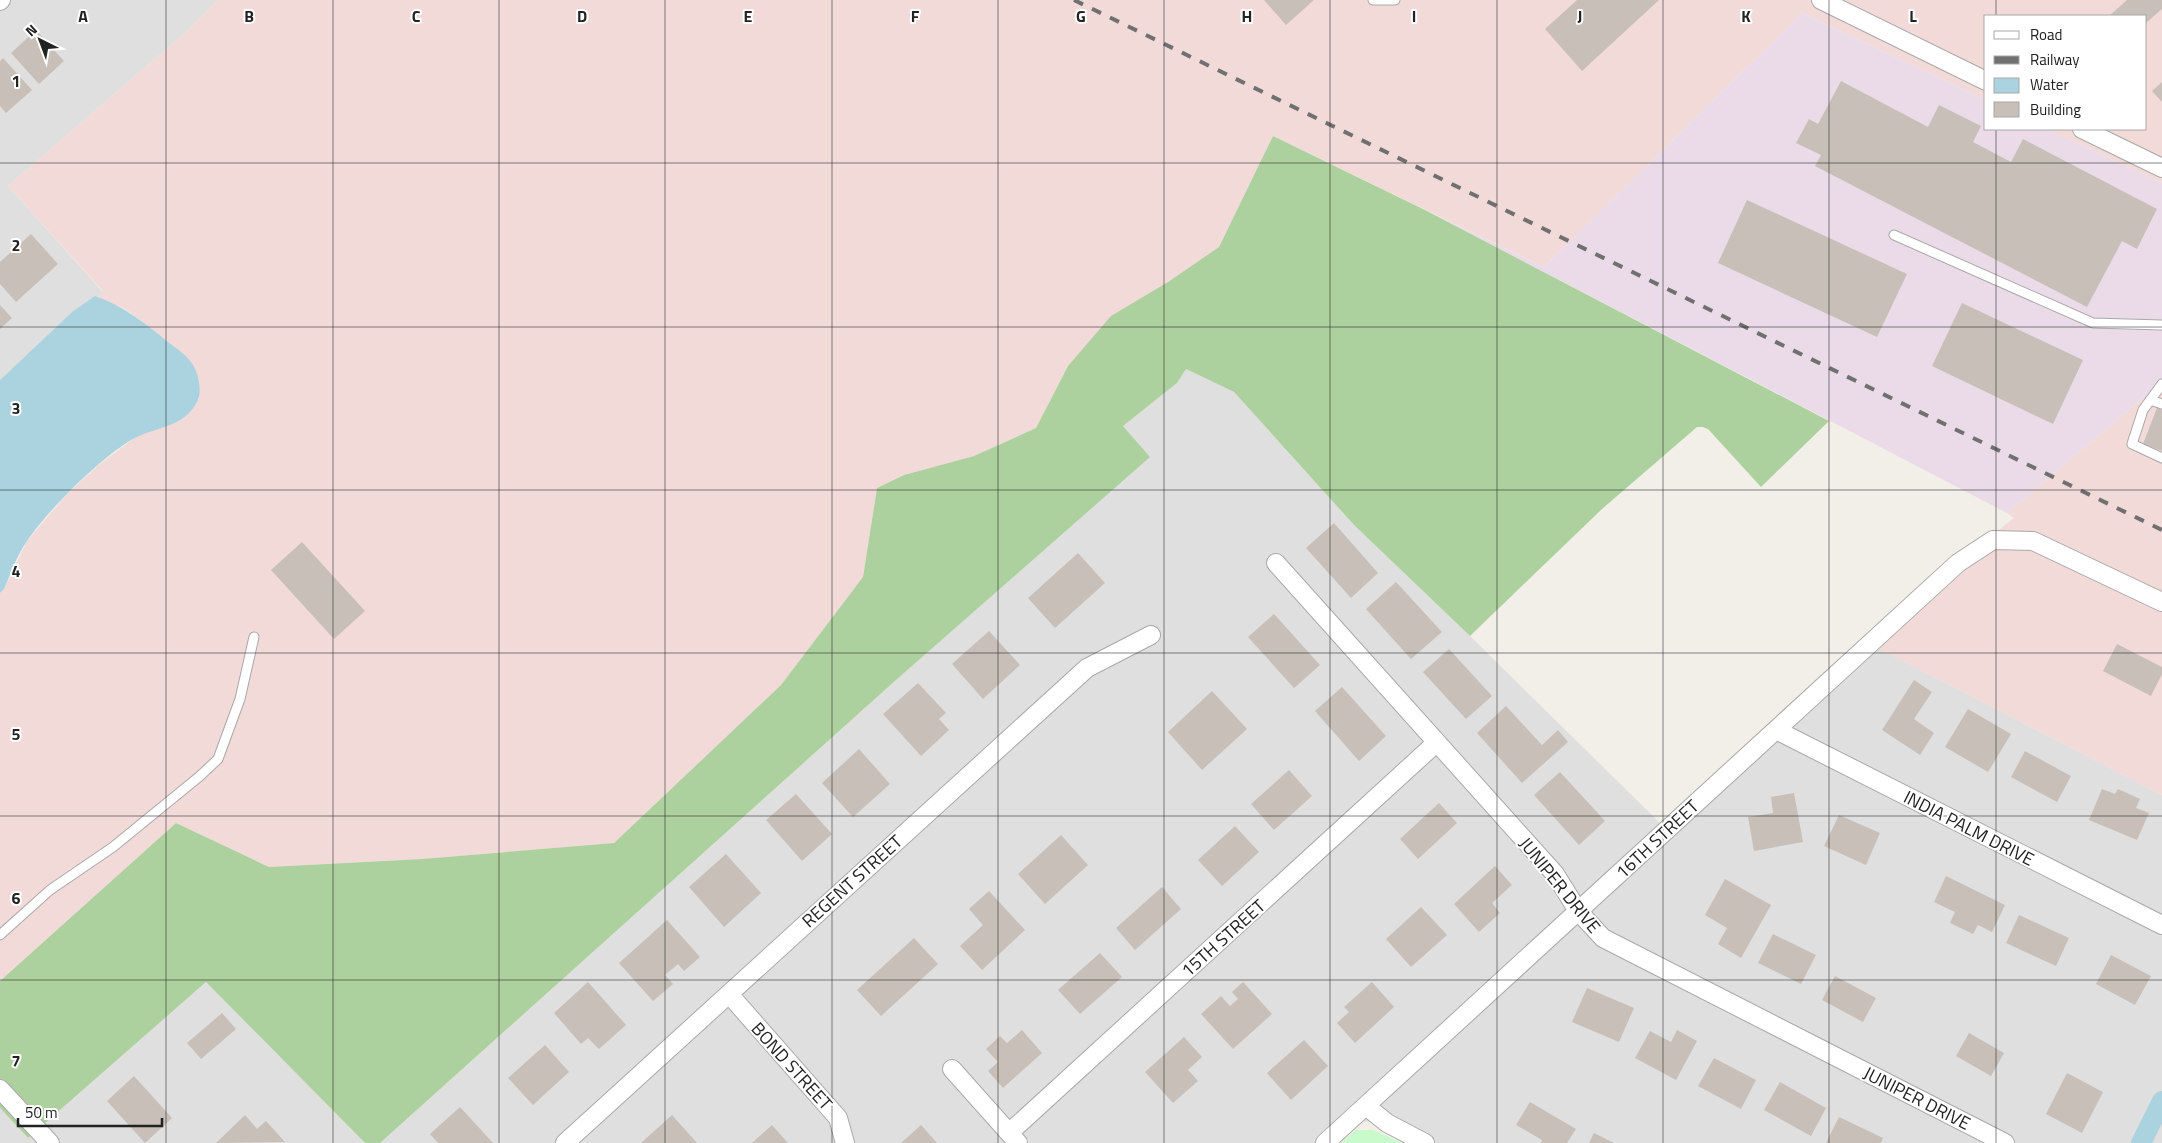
<svg xmlns="http://www.w3.org/2000/svg" width="2162" height="1143" font-family="'Titillium Web',sans-serif">
  <style>
    .residential { fill: #e0dfdf }
    .commercial { fill: #f2dad9 }
    .industrial { fill: #ebdbe8 }
    .forest { fill: #add19e }
    .park { fill: #c8facc }
    .water { fill: #aad3df }
    .lines { fill: none; stroke-linecap: round; stroke-linejoin: round }
    .canal { stroke: #aad3df; stroke-width: 20 }
    .building { fill: #c7bfb8 }
    .lane-casing { stroke: #a9a9a9; stroke-width: 11 }
    .street-casing { stroke: #a9a9a9; stroke-width: 20 }
    .lane { stroke: #fff; stroke-width: 9 }
    .street { stroke: #fff; stroke-width: 18 }
    .rail { stroke: #707070; stroke-width: 4; stroke-dasharray: 10 10; stroke-linecap: butt }
    .grid { fill: none; stroke: #222; stroke-width: 1; stroke-opacity: 0.55 }
    .labels { text-anchor: middle; dominant-baseline: central; stroke-width: 4; stroke-linejoin: round; paint-order: stroke }
    .street-label { font-size: 18px; fill: #222; stroke: #fff }
    .grid-label { font-size: 16px; text-anchor: middle; font-weight: bold; fill: #222; stroke: #fff; stroke-width: 4; stroke-linejoin: round; paint-order: stroke }
  </style>
  <rect width="100%" height="100%" fill="#f2efe9"/>
  <path class="residential" d="M0,0H218L187,31L8,186L103,292L98,297H95L72,312L0,380Z
    M1186,369L1234,392L1354,525L1470,636L1663,826L1865,641L2162,795V1143H1421L1375,1122L1355,1121L1327,1143H380L896,680L1149,457L1123,426L1177,383Z
    M206,982L365,1143H0V1108L28,1138Z"/>
  <path class="commercial" d="M218,0H2162V183L2047,129H2146V16H1986V100L1802,13L1544,267L1273,136L1219,247L1168,282L1068,366L1036,428L974,456L904,475L877,488L863,577L781,685L614,843L422,859L269,867L176,823L0,981V593L4,589L27,541L67,494L100,464L133,439L199,399V382L191,362L142,321L125,309L98,297L103,291L8,186L187,31Z
    M2162,382V795L1861,639L2014,518L2007,513Z"/>
  <path class="industrial" d="M1802,13L1986,100V129H2047L2162,183V382L2007,513L1425,210L1544,267Z"/>
  <path class="forest" d="M1273,136L1425,210L1829,421L1761,487L1708,429L1703,427H1697L1602,509L1470,636L1354,525L1234,392L1186,369L1177,383L1123,426L1150,457L896,680L380,1143H365L206,982L28,1138L0,1108V981L176,823L269,867L422,859L614,843L781,685L863,577L877,488L904,475L974,456L1036,428L1068,366L1111,316L1168,282L1219,247Z"/>
  <path class="park" d="M1356,1130H1373L1402,1143H1341Z"/>
  <path class="water" d="M95,296C124,306 145,323 168,342C176,348 186,355 191,362C198,371 203,392 197,402C183,428 157,426 133,439C101,457 48,510 27,541C17,555 11,573 4,589L0,593V380L72,312Z"/>
  <g class="lines">
    <path class="canal" d="M2141,1143L2162,1101"/>
  </g>
  <path class="building" d="M1264,0H1314L1286,25Z
    M1577,0H1659L1582,71L1545,29Z
    M2127,0H2162V9L2146,23V16H2109Z
    M36,30L64,61L39,84L11,53Z
    M3,58L32,90L6,113L0,106V61Z
    M1841,81L1928,127L1939,105L1981,126L1973,142L2011,162L2023,139L2157,209L2137,249L2122,241L2087,307L1815,166L1821,155L1796,143L1809,119L1818,124Z
    M2162,82V102L2152,91Z
    M1747,200L1907,274L1877,337L1718,263Z
    M31,234L58,264L16,302L0,284V262Z
    M1962,303L2083,360L2053,424L1932,366Z
    M0,305L12,318L0,329Z
    M2157,408L2162,410V451L2143,444Z
    M1334,523L1378,573L1351,598L1306,548Z
    M302,542L365,611L334,639L271,570Z
    M1078,553L1105,583L1055,628L1028,598Z
    M1396,582L1442,632L1411,659L1366,609Z
    M1274,614L1320,665L1294,688L1248,637Z
    M989,631L1020,665L983,699L952,664Z
    M2117,644L2162,667V674L2151,696L2103,671Z
    M1449,649L1492,696L1466,719L1423,672Z
    M1914,680L1932,692L1914,719L1934,733L1920,755L1882,730Z
    M918,683L946,713L939,719L949,730L921,756L883,714Z
    M1342,687L1386,736L1359,761L1315,711Z
    M1212,691L1247,729L1202,770L1168,732Z
    M1506,706L1542,745L1558,730L1568,742L1522,783L1477,733Z
    M1968,709L2011,734L1988,772L1945,747Z
    M859,749L890,784L853,817L822,783Z
    M2025,751L2071,776L2057,802L2011,777Z
    M1289,770L1312,796L1274,830L1251,804Z
    M1560,772L1605,821L1579,845L1534,795Z
    M2102,789L2115,794L2118,789L2140,799L2136,808L2149,813L2137,840L2089,820Z
    M1794,793L1803,842L1754,851L1748,817L1773,813L1771,797Z
    M796,794L832,834L802,861L766,820Z
    M1439,803L1457,823L1418,859L1400,839Z
    M1839,815L1880,833L1866,865L1824,846Z
    M1235,826L1259,852L1222,886L1198,860Z
    M1061,835L1088,865L1045,904L1018,874Z
    M726,854L761,893L724,927L689,887Z
    M1495,866L1512,885L1492,903L1500,913L1479,932L1454,904Z
    M1946,876L2005,905L1992,932L1978,925L1973,934L1950,923L1955,912L1934,902Z
    M1725,879L1771,905L1741,958L1718,944L1727,928L1705,915Z
    M1162,887L1181,909L1135,950L1116,928Z
    M989,891L1025,930L982,970L960,946L983,925L969,909Z
    M1421,907L1447,935L1411,967L1386,939Z
    M2019,915L2069,938L2056,966L2006,943Z
    M667,920L700,957L684,971L678,964L665,975L673,984L653,1001L619,963Z
    M1773,934L1816,955L1801,984L1758,963Z
    M914,938L938,964L881,1016L857,990Z
    M1100,953L1122,977L1080,1014L1058,990Z
    M2111,955L2151,976L2135,1005L2096,984Z
    M1835,976L1876,998L1863,1022L1822,1000Z
    M588,982L626,1025L599,1049L588,1038L581,1044L554,1013Z
    M1243,982L1272,1014L1233,1049L1201,1014L1221,996L1230,1006L1238,999L1232,992Z
    M1372,982L1394,1007L1355,1043L1337,1023L1349,1012L1344,1007Z
    M1587,988L1634,1008L1619,1042L1572,1022Z
    M222,1013L236,1029L201,1059L187,1043Z
    M1022,1030L1042,1053L1003,1088L988,1071L998,1062L986,1049L1000,1036L1007,1043Z
    M1677,1030L1697,1041L1676,1080L1635,1058L1650,1031L1671,1042Z
    M1969,1033L2004,1053L1991,1076L1956,1056Z
    M1184,1037L1202,1057L1188,1070L1198,1081L1173,1103L1145,1072Z
    M1304,1040L1328,1066L1291,1100L1267,1073Z
    M545,1045L569,1072L533,1105L508,1078Z
    M1714,1058L1756,1080L1741,1109L1698,1086Z
    M2067,1073L2103,1092L2082,1133L2046,1114Z
    M134,1076L172,1118L145,1143L107,1101Z
    M1780,1082L1826,1108L1811,1136L1764,1110Z
    M1530,1102L1576,1129L1567,1143H1541L1542,1140L1516,1125Z
    M460,1107L493,1143H438L430,1134Z
    M245,1115L257,1129L266,1121L285,1142L216,1143Z
    M672,1115L697,1143H641Z
    M1839,1117L1883,1138L1881,1143H1826Z
    M772,1125L788,1143H752Z
    M921,1125L937,1143H901Z
    M1594,1133L1614,1143H1589Z"/>
  <g class="lines">
    <g class="lane-casing">
      <path id="lane" d="M1373,0H1395
        M1894,235L2093,323L2162,325
        M2162,384L2143,410L2132,444L2162,458
        M2150,400L2162,404
        M0,935L50,890L113,847L200,776L218,759L240,699L254,637"/>
    </g>
    <g class="street-casing">
      <path id="street" d="M1821,0L1986,81
        M0,1L1,0
        M2082,129L2162,168
        M1276,563L1555,874L1578,911L1603,938L2005,1143
        M1776,730L2162,925
        M729,994L838,1118L845,1143
        M952,1069L1018,1143
        M0,1089L50,1143
        M1366,1106L1387,1123L1425,1143
        M1009,1133L1436,743
        M565,1143L1087,668L1151,635
        M1325,1143L1958,563L1993,540L2033,541L2162,602"/>
    </g>
    <use href="#lane" class="lane"/>
    <use href="#street" class="street"/>
    <path class="rail" d="M1074,0L2162,530"/>
  </g>
  <path class="grid" d="M166,0V1143M333,0V1143M499,0V1143M665,0V1143M832,0V1143M998,0V1143M1164,0V1143M1330,0V1143M1497,0V1143M1663,0V1143M1829,0V1143M1996,0V16M1996,129V1143M0,163H2162M0,327H2162M0,490H2162M0,653H2162M0,816H2162M0,980H2162"/>
  <g class="labels">
    <g class="street-label">
      <text transform="translate(1969 828) rotate(27)">INDIA PALM DRIVE</text>
      <text transform="translate(1657 839) rotate(-43)">16TH STREET</text>
      <text transform="translate(852 881) rotate(-42)">REGENT STREET</text>
      <text transform="translate(1560 885) rotate(51)">JUNIPER DRIVE</text>
      <text transform="translate(1223 938) rotate(-42)">15TH STREET</text>
      <text transform="translate(792 1066) rotate(48)">BOND STREET</text>
      <text transform="translate(1917 1098) rotate(27)">JUNIPER DRIVE</text>
    </g>
  </g>
  <g class="grid-label">
    <text x="83" y="22">A</text>
    <text x="249" y="22">B</text>
    <text x="416" y="22">C</text>
    <text x="582" y="22">D</text>
    <text x="748" y="22">E</text>
    <text x="915" y="22">F</text>
    <text x="1081" y="22">G</text>
    <text x="1247" y="22">H</text>
    <text x="1414" y="22">I</text>
    <text x="1580" y="22">J</text>
    <text x="1746" y="22">K</text>
    <text x="1913" y="22">L</text>
    <text x="16" y="87">1</text>
    <text x="16" y="251">2</text>
    <text x="16" y="414">3</text>
    <text x="16" y="577">4</text>
    <text x="16" y="740">5</text>
    <text x="16" y="904">6</text>
    <text x="16" y="1067">7</text>
  </g>
  <rect x="1984" y="15" width="162" height="115" fill="#ffffff" stroke="#a7a7a7"/>
  <rect x="1994" y="31" width="25" height="8" fill="#ffffff" stroke="#a7a7a7"/>
  <text x="2030" y="40" font-size="15" fill="#222222">Road</text>
  <rect x="1994" y="56" width="25" height="8" fill="#707070" stroke="#a7a7a7"/>
  <text x="2030" y="65" font-size="15" fill="#222222">Railway</text>
  <rect x="1994" y="78" width="25" height="15" fill="#aad3df" stroke="#a7a7a7"/>
  <text x="2030" y="90" font-size="15" fill="#222222">Water</text>
  <rect x="1994" y="102" width="25" height="15" fill="#c7bfb8" stroke="#a7a7a7"/>
  <text x="2030" y="115" font-size="15" fill="#222222">Building</text>
  <g transform="translate(40 40) rotate(318)" stroke="#ffffff" stroke-width="4" paint-order="stroke">
  <path d="M0-4L9 19L0 12L-9 19Z" fill="#222222"/>
  <text y="-8" font-size="14" font-weight="bold" text-anchor="middle" fill="#222222">N</text>
  </g>
  <path d="M18 1118v8h144v-8" fill="none" stroke="#222222" stroke-width="2.5"/>
  <text x="25" y="1118" font-size="15" fill="#222222" stroke="#ffffff" stroke-width="4" paint-order="stroke">50 m</text>
</svg>
